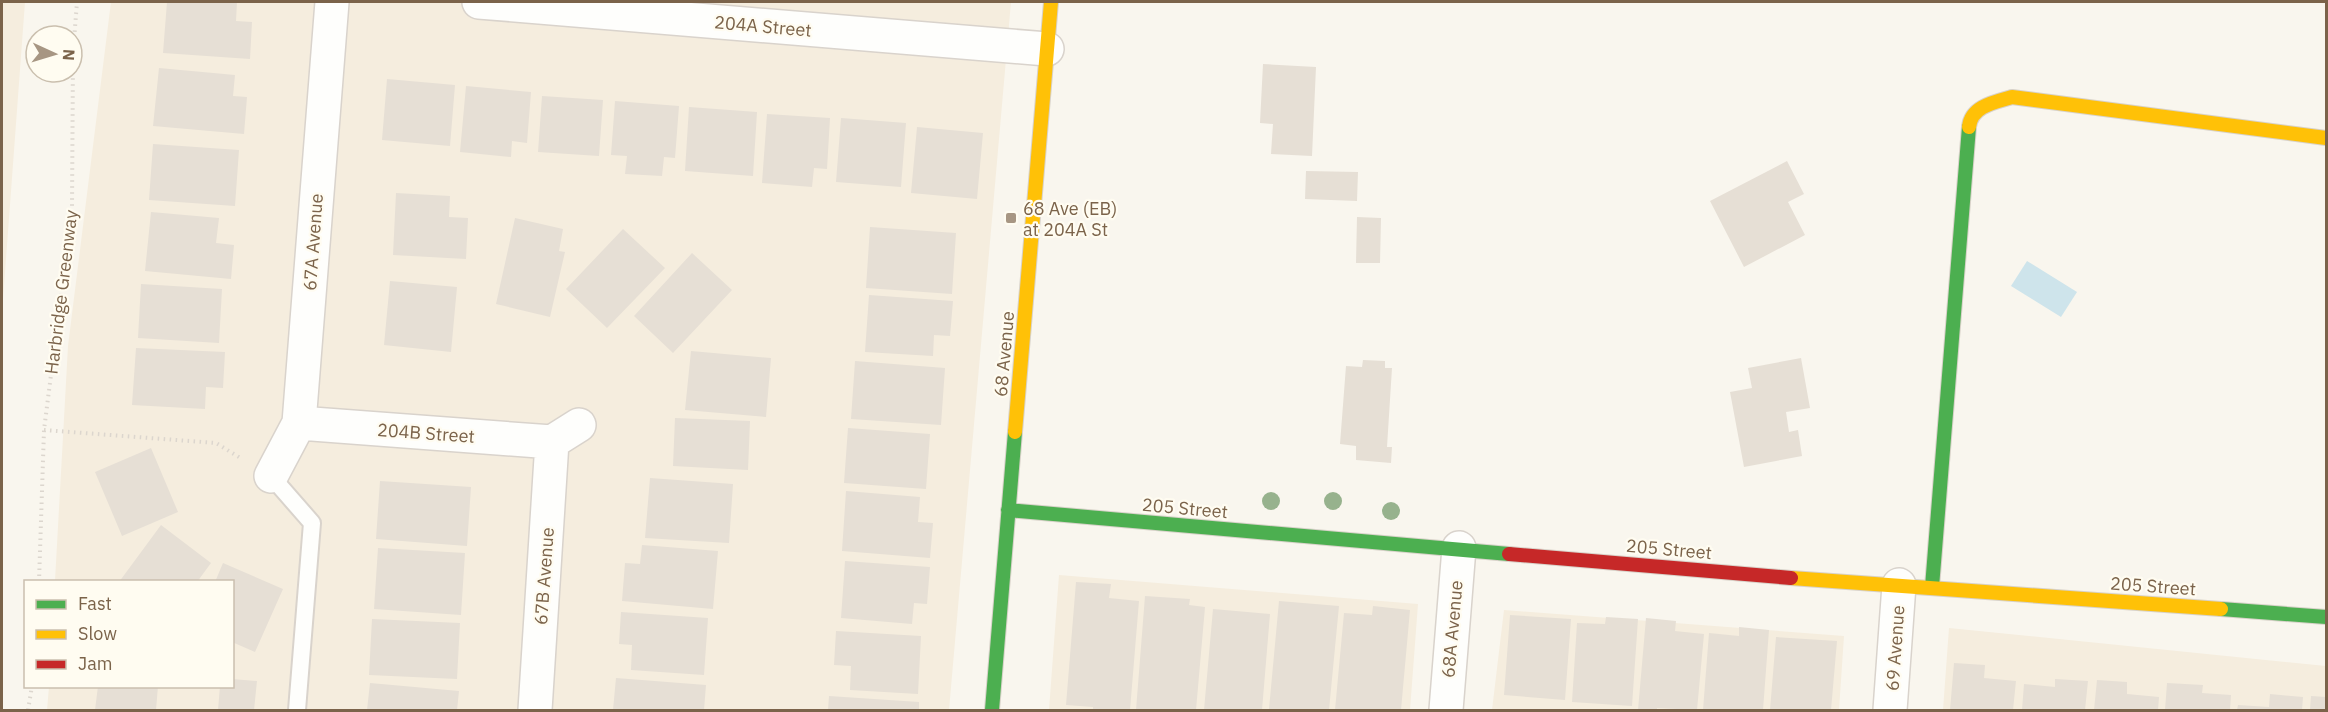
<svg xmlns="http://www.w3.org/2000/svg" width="2328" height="712" font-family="'IBM Plex Sans',sans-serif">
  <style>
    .residential { fill: #f5edde }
    .water { fill: #cee4eb }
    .building { fill: #e6dfd5 }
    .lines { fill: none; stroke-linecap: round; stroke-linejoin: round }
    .lane-casing { stroke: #d9d3cc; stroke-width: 20 }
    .street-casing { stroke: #d9d3cc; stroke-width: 36 }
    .fast-casing { stroke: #d8d2c9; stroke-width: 16 }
    .slow-casing { stroke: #d8d2c9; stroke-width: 16 }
    .jam-casing { stroke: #d8d2c9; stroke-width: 16 }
    .path { stroke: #dcd6ce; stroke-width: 4; stroke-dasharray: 1.5 4.5; stroke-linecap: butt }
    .lane { stroke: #fefefc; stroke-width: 16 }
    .street { stroke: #fefefc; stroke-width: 33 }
    .fast { stroke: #4caf50; stroke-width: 14 }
    .slow { stroke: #ffc107; stroke-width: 14 }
    .jam { stroke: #c62828; stroke-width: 14 }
    .tree { fill: #97b28d }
    .poi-dot { fill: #a79683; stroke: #fffcf1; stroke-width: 2 }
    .labels { text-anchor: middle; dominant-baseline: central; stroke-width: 4.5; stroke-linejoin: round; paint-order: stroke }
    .street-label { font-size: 18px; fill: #7b634a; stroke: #fffcf1 }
    .poi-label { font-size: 18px; fill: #7b634a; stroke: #fffcf1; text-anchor: start }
  </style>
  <rect width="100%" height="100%" fill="#f9f6ee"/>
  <path class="residential" d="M2,2H25L2,313Z
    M111,2H1011L949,710H47L49,687L232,686V582L55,581L68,346Z
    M1059,575L1418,604L1410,710H1049Z
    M1504,610L1844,636L1839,710H1492Z
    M1949,628L2326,666V710H1943Z"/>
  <path class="water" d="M2027,261L2077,292L2061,317L2011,286Z"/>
  <path class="building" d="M167,2H237L236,21L252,22L250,59L163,53Z
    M1263,64L1316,67L1312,156L1271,154L1273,124L1260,123Z
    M159,68L235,75L233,96L247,97L244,134L153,126Z
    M387,79L455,85L450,146L382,140Z
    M466,86L531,92L527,143L512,141L511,157L460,152Z
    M542,96L603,100L599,156L538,152Z
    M615,101L679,106L675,158L664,157L662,176L625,174L627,156L611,155Z
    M689,107L757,112L753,176L685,171Z
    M767,114L830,118L827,169L814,168L812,187L762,183Z
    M841,118L906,123L901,187L836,182Z
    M917,127L983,133L977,199L911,193Z
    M153,144L239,150L235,206L149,200Z
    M1787,161L1804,194L1788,202L1805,235L1744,267L1710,201Z
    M1306,171L1358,172L1357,201L1305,199Z
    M396,193L450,196L449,217L468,218L466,259L393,255Z
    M151,212L219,218L216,243L234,245L231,279L145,271Z
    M1357,217L1381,218L1380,263H1356Z
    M515,218L563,229L559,251L565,252L550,317L496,304Z
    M870,227L956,233L952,294L866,288Z
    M623,229L665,268L607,328L566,289Z
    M692,253L732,290L673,353L634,316Z
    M390,281L457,287L451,352L384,345Z
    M141,284L222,289L219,343L138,338Z
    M869,295L953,301L950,336L934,335L933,356L865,352Z
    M136,348L225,352L223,388L206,387L205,409L132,405Z
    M691,351L771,358L766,417L685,410Z
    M1801,358L1810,408L1786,412L1789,432L1798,430L1802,456L1744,467L1730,392L1752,388L1748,368Z
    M1363,360L1385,361V368H1392L1387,447H1392L1391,463L1356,460V446L1340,444L1346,366L1362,367Z
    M855,361L945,368L941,425L851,419Z
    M675,418L750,421L748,470L673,466Z
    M848,428L930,434L926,489L844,483Z
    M151,448L178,512L122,536L95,472Z
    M650,478L733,484L729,543L645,538Z
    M380,481L471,487L467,546L376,539Z
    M846,491L920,497L918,522L933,523L930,558L842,551Z
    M161,525L211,563L197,582H119Z
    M642,545L718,551L713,609L622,601L625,563L640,564Z
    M378,548L465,553L461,615L374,609Z
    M845,561L930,567L927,604L914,603L912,624L841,618Z
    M223,563L283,589L255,652L232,642V582H215Z
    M1076,582L1111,584L1109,598L1139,601L1130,710H1093V707L1066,705Z
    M1145,596L1190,599L1189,605L1205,607L1196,710H1136Z
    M1279,601L1339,606L1329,710L1269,709Z
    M1373,606L1410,610L1401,710H1335L1344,613L1372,615Z
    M1213,609L1270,614L1262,710H1204Z
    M621,612L708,618L704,675L631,670L632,645L619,644Z
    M1510,615L1571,619L1565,700L1504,695Z
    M1606,617L1638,619L1632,706L1572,702L1577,623L1605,624Z
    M1646,618L1676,621L1675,631L1704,634L1697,710L1657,708V710H1638Z
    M372,619L460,623L457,679L369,675Z
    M1739,627L1769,630L1763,710H1703L1709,633L1739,636Z
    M836,631L921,636L918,694L850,690L851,666L834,665Z
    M1776,637L1837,641L1831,710H1770Z
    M1954,663L1985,665L1984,678L2016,681L2013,710H1950Z
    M616,678L706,685L704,710H613Z
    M232,679L257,681L254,710H218L220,686H232Z
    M2055,679L2088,681L2085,710H2022L2024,684L2055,687Z
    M2097,680L2127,682V694L2159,697L2158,710H2094Z
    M370,683L459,691L457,710H367Z
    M2167,683L2203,685L2202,693L2231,695L2230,710H2165Z
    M98,686H158L156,710H95Z
    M2270,694L2303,697L2302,710H2237L2238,705L2269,707Z
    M829,696L919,702V710H828Z
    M2311,696L2326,697V710H2310Z"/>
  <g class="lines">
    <g class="lane-casing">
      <path id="lane" d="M271,476L312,523L297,710"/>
    </g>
    <g class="street-casing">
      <path id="street" d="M479,2L1047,49
        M299,423L552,442
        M552,442L579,425
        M271,476L299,423L332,2
        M535,710L552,442
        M1446,710L1459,548
        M1890,710L1899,585"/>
    </g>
    <g class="fast-casing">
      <path id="fast" d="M1008,510L1509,554
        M1932,587L1969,127
        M2221,609L2326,617
        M992,710L1015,432"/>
    </g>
    <g class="slow-casing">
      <path id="slow" d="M1969,127C1971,106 1995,102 2012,97L2326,138
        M1015,432L1051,2
        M1791,578L2221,609"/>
    </g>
    <g class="jam-casing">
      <path id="jam" d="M1509,554L1791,578"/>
    </g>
    <path class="path" d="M44,430L216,443L242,459
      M39,582L44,430L72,209L73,53L77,2
      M28,710L32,686"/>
    <use href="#lane" class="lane"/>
    <use href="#street" class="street"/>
    <use href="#fast" class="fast"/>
    <use href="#slow" class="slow"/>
    <use href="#jam" class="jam"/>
  </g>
  <g class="tree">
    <circle cx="1271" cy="501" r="9"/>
    <circle cx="1333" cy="501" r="9"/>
    <circle cx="1391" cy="511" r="9"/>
  </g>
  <rect class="poi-dot" x="1005" y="212" width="12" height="12" rx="3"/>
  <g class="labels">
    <g class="street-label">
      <text transform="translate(763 26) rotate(5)">204A Street</text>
      <text transform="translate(313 242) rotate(-86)">67A Avenue</text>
      <text transform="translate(61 292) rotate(-83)">Harbridge Greenway</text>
      <text transform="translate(1004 354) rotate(-85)">68 Avenue</text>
      <text transform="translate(426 433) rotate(4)">204B Street</text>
      <text transform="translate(1185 508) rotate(5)">205 Street</text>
      <text transform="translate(1669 549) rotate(5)">205 Street</text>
      <text transform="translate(544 576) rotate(-86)">67B Avenue</text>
      <text transform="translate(2153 586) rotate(4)">205 Street</text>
      <text transform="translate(1452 629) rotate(-85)">68A Avenue</text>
      <text transform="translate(1895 648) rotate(-86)">69 Avenue</text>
    </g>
    <g class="poi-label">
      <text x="1023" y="208">68 Ave (EB)<tspan x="1023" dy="21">at 204A St</tspan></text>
    </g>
  </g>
  <rect width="2328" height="712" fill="none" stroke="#7b634a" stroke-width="6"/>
  <rect x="24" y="580" width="210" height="108" fill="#fffcf1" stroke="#cabfae" stroke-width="1.5"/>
  <rect x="36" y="600" width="30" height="9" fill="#4caf50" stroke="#cabfae" stroke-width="1.5"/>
  <text x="78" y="610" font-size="18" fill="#7b634a">Fast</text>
  <rect x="36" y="630" width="30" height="9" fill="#ffc107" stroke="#cabfae" stroke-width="1.5"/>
  <text x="78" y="640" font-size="18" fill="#7b634a">Slow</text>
  <rect x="36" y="660" width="30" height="9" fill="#c62828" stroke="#cabfae" stroke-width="1.5"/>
  <text x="78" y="670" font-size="18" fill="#7b634a">Jam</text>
  <g transform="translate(54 54) rotate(94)"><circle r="28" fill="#fffcf1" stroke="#cabfae" stroke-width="1.5"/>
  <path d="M0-4.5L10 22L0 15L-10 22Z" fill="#a79683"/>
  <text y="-9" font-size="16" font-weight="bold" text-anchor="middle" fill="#7b634a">N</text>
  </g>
</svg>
